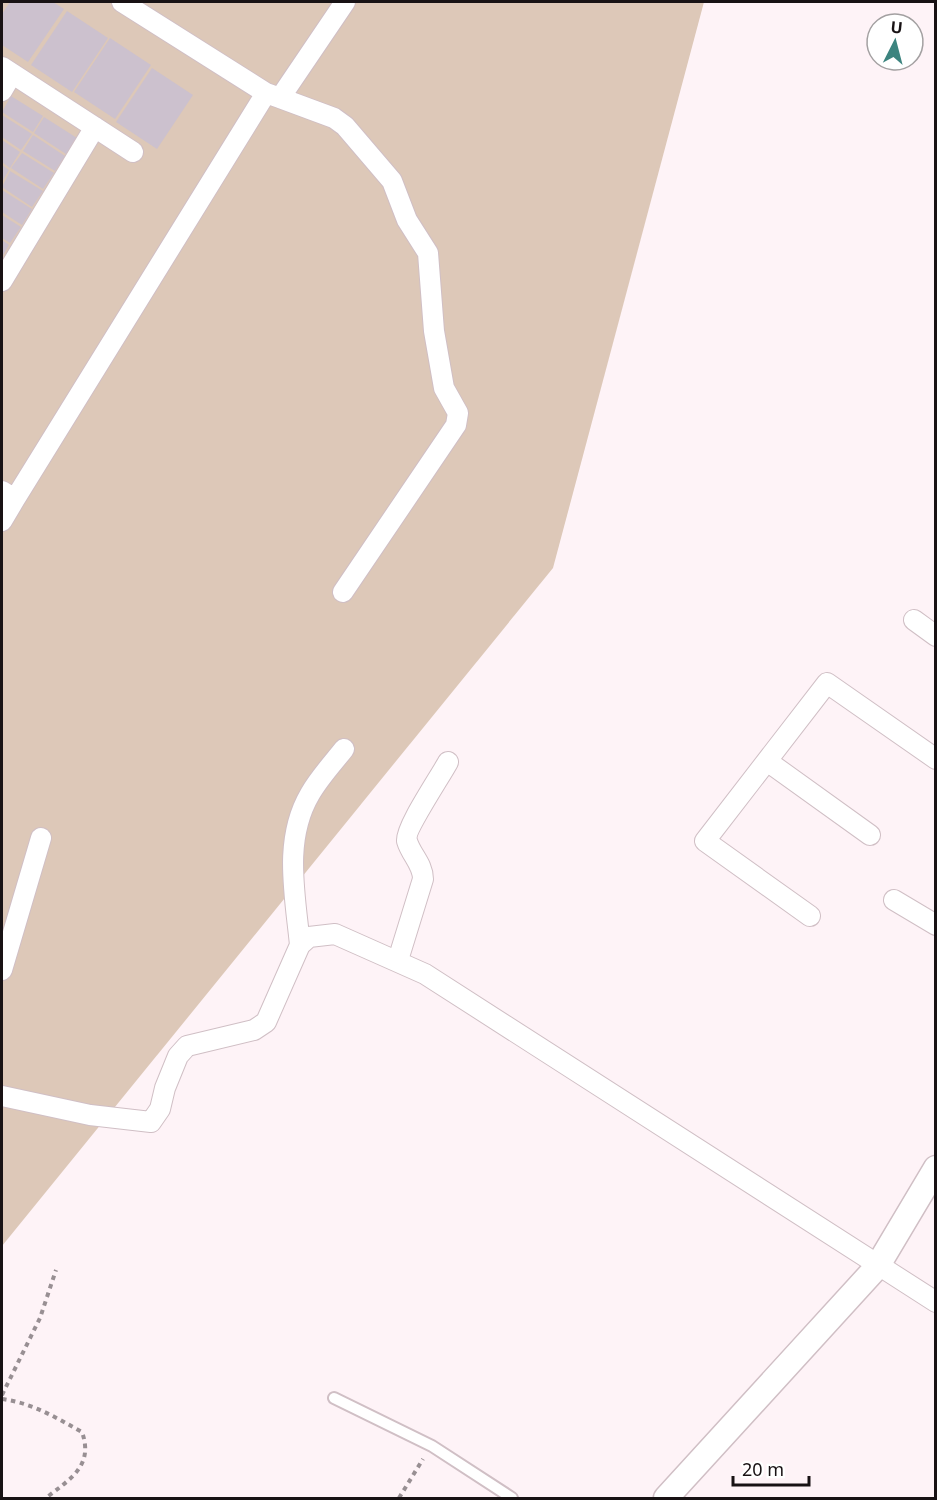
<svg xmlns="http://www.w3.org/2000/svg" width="937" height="1500" font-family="'Noto Sans',sans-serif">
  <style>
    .green { fill: #ddc8b8 }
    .building { fill: #ccc1ce }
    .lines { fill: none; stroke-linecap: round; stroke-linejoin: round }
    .service-casing { stroke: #d0bfc5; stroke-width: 14 }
    .minor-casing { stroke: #d0bfc5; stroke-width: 22 }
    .tertiary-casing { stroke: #d0bfc5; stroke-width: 27 }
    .path { stroke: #988f93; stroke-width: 4; stroke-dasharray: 4.5 4.5; stroke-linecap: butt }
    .service { stroke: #fff; stroke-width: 10 }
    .minor { stroke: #fff; stroke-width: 20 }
    .tertiary { stroke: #fff; stroke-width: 24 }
  </style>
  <rect width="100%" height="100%" fill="#fef3f7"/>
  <path class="green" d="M2,2H704L553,568L2,1246Z"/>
  <path class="building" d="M10,2H53L64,9L28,62L2,45V14Z
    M67,11L108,38L72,92L31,65Z
    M110,38L151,65L115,119L74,92Z
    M152,68L193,95L157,149L116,122Z
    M11,96L43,116L33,132L2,112Z
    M2,115L32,134L21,150L2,137Z
    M44,117L77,138L66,154L34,133Z
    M33,135L65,156L55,171L23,151Z
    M2,140L20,152L10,168L2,162Z
    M22,153L54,173L43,189L11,168Z
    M2,165L9,170L2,182Z
    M10,171L43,191L32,207L2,187Z
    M2,190L32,209L22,225L2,212Z
    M2,215L21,227L10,243L2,238Z
    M2,240L9,245L2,257Z"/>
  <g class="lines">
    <g class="service-casing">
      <path id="service" d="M334,1398L432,1446L512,1498"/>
    </g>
    <g class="minor-casing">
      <path id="minor" d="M122,2L266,93L280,98L345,2
        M2,67L133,152
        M2,91L12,74
        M280,98L334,118L345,126L392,181L407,220L428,253L434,331L444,388L458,413L456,425L343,592
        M2,281L95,127
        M2,491L15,499L266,93
        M2,521L15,499
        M914,620L936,636
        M767,761L870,835
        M894,900L936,925
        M810,916L705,841L827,683L936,759
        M300,945C295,894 283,840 310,794C319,778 333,763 344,749
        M398,960L423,879C423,864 411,855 407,841C404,830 440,777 448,762
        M2,970L41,838
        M2,1096L90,1115L151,1122L160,1109L165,1088L178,1056L187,1046L254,1030L266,1022L300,945L309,937L335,934L425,974L936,1302"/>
    </g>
    <g class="tertiary-casing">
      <path id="tertiary" d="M666,1498L877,1267L936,1168"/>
    </g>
    <path class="path" d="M2,1395L40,1318L56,1270
      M2,1399C32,1403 55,1417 82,1432C94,1466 70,1479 46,1498
      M399,1498L423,1459"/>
    <use href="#service" class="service"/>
    <use href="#minor" class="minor"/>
    <use href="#tertiary" class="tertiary"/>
  </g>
  <rect width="937" height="1500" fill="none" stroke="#181214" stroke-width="6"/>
  <g transform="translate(895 42) rotate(6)"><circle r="28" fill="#ffffff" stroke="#a3a0a1" stroke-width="1.5"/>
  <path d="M0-4.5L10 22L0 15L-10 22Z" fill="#3c847f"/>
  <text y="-9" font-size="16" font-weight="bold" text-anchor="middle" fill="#181214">U</text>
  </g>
  <path d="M733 1476v9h76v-9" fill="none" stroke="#181214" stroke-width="3"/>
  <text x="742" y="1476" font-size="18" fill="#181214" stroke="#ffffff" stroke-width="4.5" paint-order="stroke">20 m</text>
</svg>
